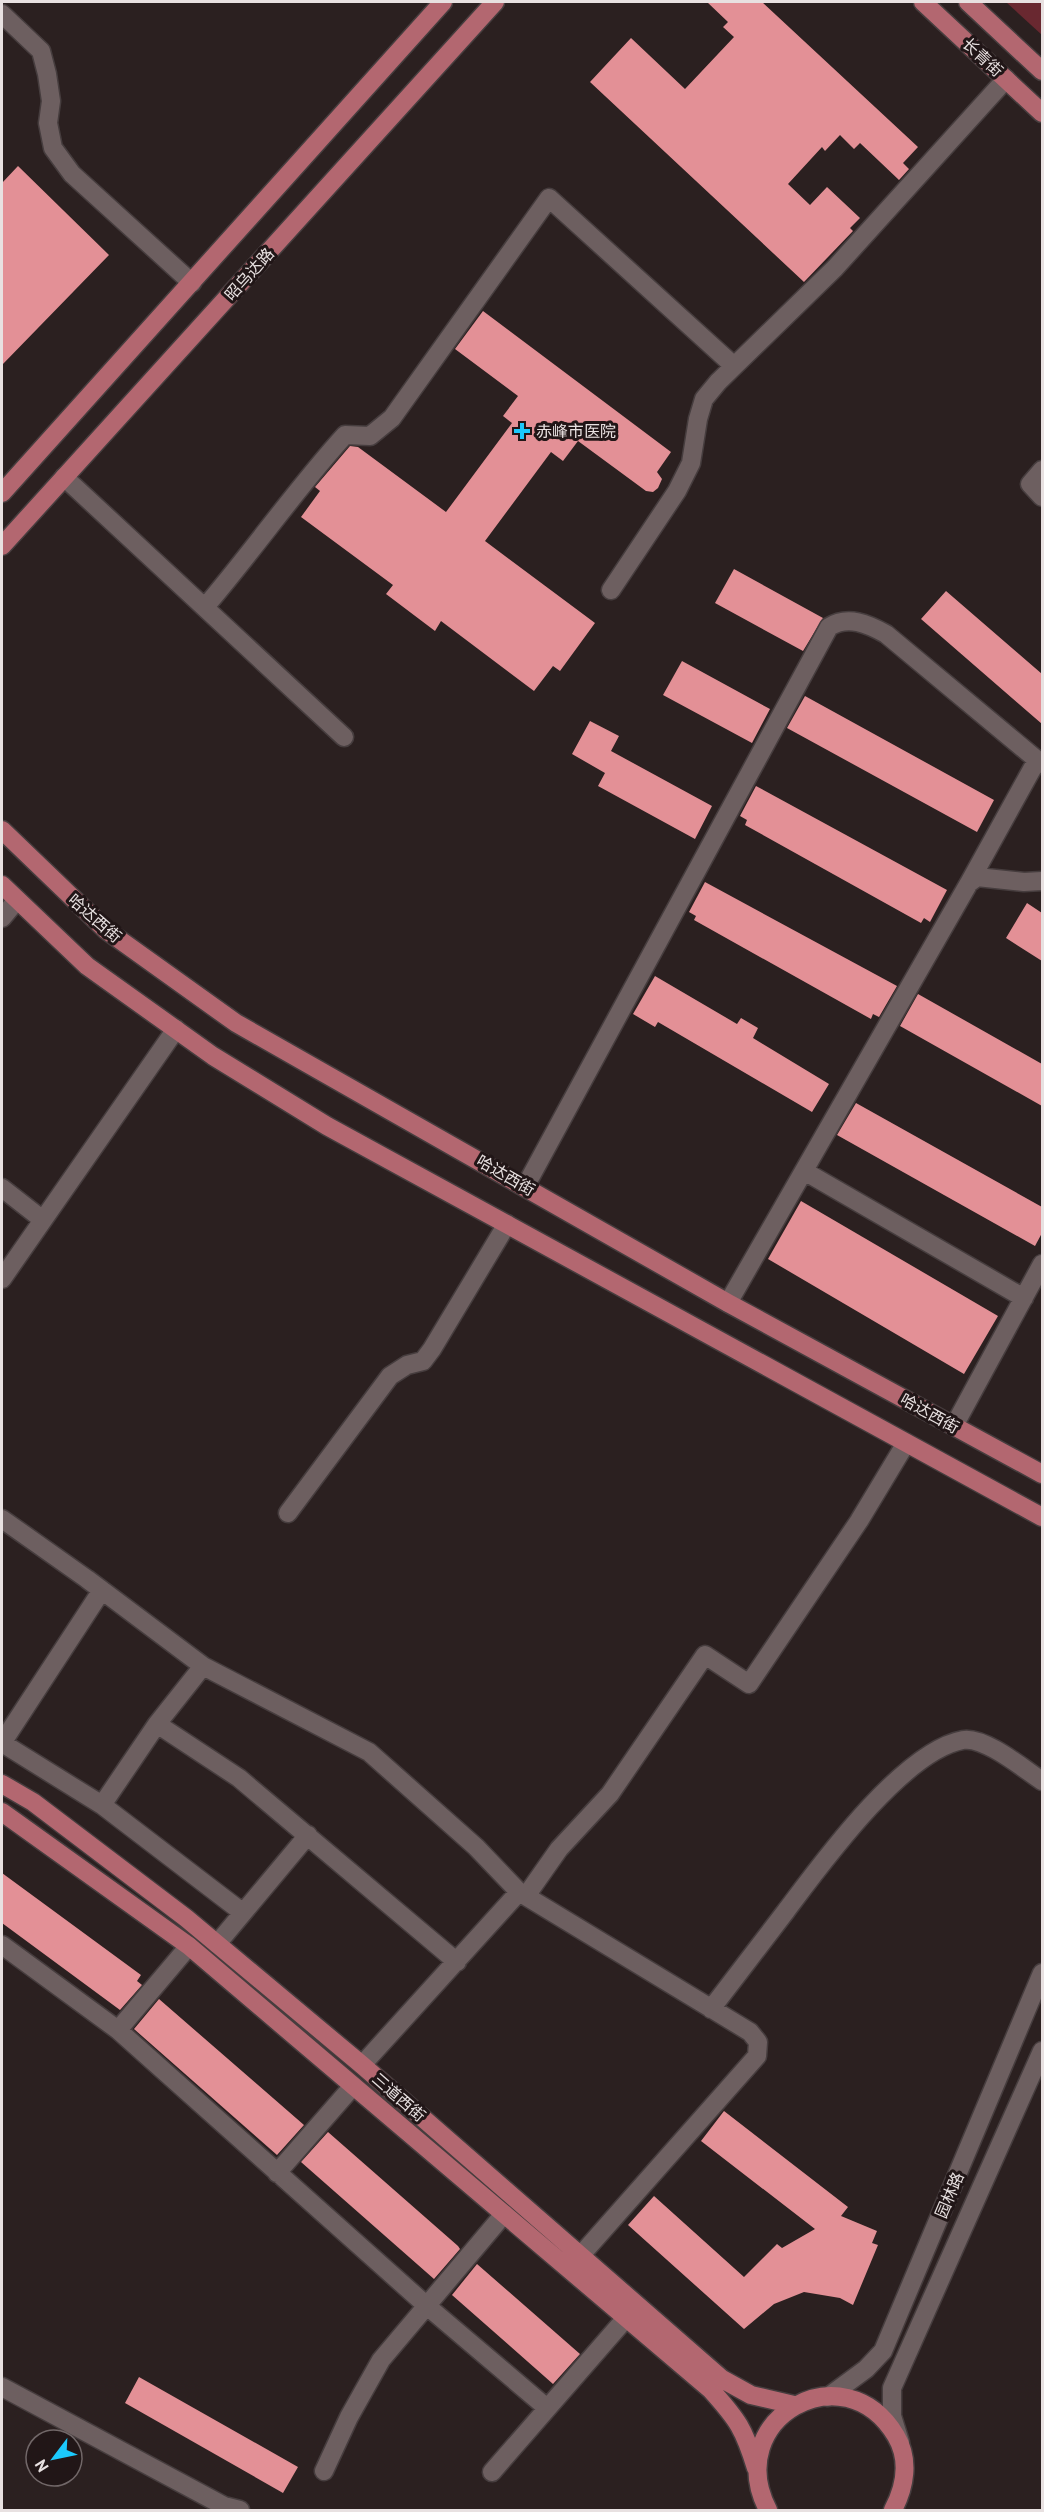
<svg xmlns="http://www.w3.org/2000/svg" width="1044" height="2512" font-family="'PT Sans','Noto Sans SC',sans-serif">
  <rect width="100%" height="100%" fill="#2b2020"/>
  <!-- pitch -->
  <path fill="#692830" d="M1006,2H1042V35Z"/>
  <!-- building -->
  <path fill="#e39096" d="M707,2H762L918,147L903,163L909,169L899,180L860,143L854,149L840,135L825,151L822,147L788,184L810,205L827,187L860,218L850,228L853,231L804,282L590,82L631,38L685,89L734,37L723,27L728,22Z
    M18,166L109,255L2,365V183Z
    M483,311L671,452L657,472L662,479L658,488L653,492L646,491L578,441L563,461L551,452L485,541L595,623L560,671L553,666L534,691L441,621L435,631L386,594L393,585L301,517L320,491L315,487L350,446L358,447L446,512L512,423L503,416L518,396L455,349Z
    M734,569L823,618L803,651L715,603Z
    M946,591L1042,674V724L921,619Z
    M682,661L770,709L752,743L663,695Z
    M805,696L994,800L977,832L787,728Z
    M590,721L619,736L611,751L712,806L695,839L598,786L605,773L572,754Z
    M756,786L947,890L930,922L924,918L921,923L745,825L747,820L740,816Z
    M705,882L897,986L879,1017L873,1014L871,1019L694,920L696,916L689,912Z
    M1027,903L1042,913V961L1006,938Z
    M655,976L737,1024L741,1018L758,1028L753,1038L829,1084L812,1112L658,1022L655,1027L633,1014Z
    M918,994L1042,1064V1106L900,1026Z
    M856,1103L1042,1207V1233L1035,1246L837,1135Z
    M801,1201L998,1316L964,1374L768,1259Z
    M2,1873L141,1975L137,1981L142,1985L120,2010L2,1923Z
    M159,1999L304,2125L277,2155L134,2029Z
    M724,2111L848,2207L841,2216L877,2231L872,2243L878,2245L853,2305L840,2298L804,2292L774,2304L744,2329L628,2225L654,2196L744,2277L777,2244L782,2248L815,2229L701,2141Z
    M328,2132L458,2246L460,2249L434,2279L301,2162Z
    M477,2264L580,2354L553,2384L452,2295Z
    M139,2377L298,2467L283,2493L125,2403Z"/>
  <g fill="none" stroke-linecap="round" stroke-linejoin="round">
    <defs>
      <path id="minor" d="M2,14L41,51L47,74L51,101L48,123L53,148L72,174L192,283
        M1042,470L1030,484L1042,497
        M64,477L344,737
        M611,590L677,491L691,463L698,419L704,399L718,382L835,268L1006,79
        M205,607C253,551 295,490 345,435L370,436L392,418L549,198L734,366
        M969,883L1037,760
        M2,918L17,900
        M804,1171L1024,1298
        M525,1187L829,627C848,615 868,624 886,634L1042,764
        M2,1188L43,1220
        M2,1279L176,1029
        M728,1303L969,883L977,877L1024,882L1042,881
        M954,1426L1042,1264
        M288,1513L390,1376L407,1365L423,1361L432,1349L507,1224
        M2,1519L87,1579L203,1666L369,1752L476,1847L519,1892L750,2032L758,2042L757,2056L581,2255
        M157,1724L239,1778L457,1962
        M2,1743L102,1805L242,1912
        M2,1743L102,1590
        M102,1805L157,1724L203,1666
        M526,1896L559,1849L610,1794L705,1655L749,1684L859,1521L906,1443
        M217,1944L308,1835
        M2,1945L118,2030L427,2306L547,2408
        M711,2009C736,1976 761,1944 786,1911C822,1863 903,1751 963,1740C984,1736 1024,1769 1042,1781
        M118,2030L189,1946
        M362,2065L519,1892
        M277,2173L353,2086
        M2,2387L224,2506L240,2510
        M828,2397L866,2369L883,2351L1042,1973
        M900,2442L892,2416V2388L1042,2051
        M324,2471L349,2417L381,2360L504,2214
        M492,2472L626,2318"/>
      <path id="major" d="M923,2L1042,113
        M968,2L1042,71
        M2,493L443,2
        M2,546L495,2
        M2,830L106,930L236,1023L728,1303L1042,1474
        M2,885L87,966L213,1056L327,1126L1042,1517
        M2,1784L33,1802L186,1918L362,2065L722,2379L751,2395L794,2405
        M2,1812L189,1946L711,2390C738,2420 744,2429 756,2468
        M768,2510C721,2419 844,2349 896,2436C910,2460 905,2487 893,2510"/>
    </defs>
    <!-- minor casing -->
    <use href="#minor" stroke="#463d3e" stroke-width="21"/>
    <!-- major casing -->
    <use href="#major" stroke="#463d3e" stroke-width="21"/>
    <!-- minor -->
    <use href="#minor" stroke="#6d5f60" stroke-width="18"/>
    <!-- major -->
    <use href="#major" stroke="#b36770" stroke-width="18"/>
  </g>
  <!-- markers -->
  <path fill="#1cc9fc" stroke="#211617" stroke-width="2" d="M519 422h6v6h6v6h-6v6h-6v-6h-6v-6h6z"/>
  <g text-anchor="middle" stroke-width="6" stroke-linejoin="round" paint-order="stroke">
    <!-- street labels -->
    <g font-size="16" fill="#e8e1e1" stroke="#211617">
      <text transform="translate(983 57) rotate(43)" y="6">长青街</text>
      <text transform="translate(249 274) rotate(-48)" y="6">昭乌达路</text>
      <text transform="translate(95 918) rotate(41)" y="6">哈达西街</text>
      <text transform="translate(506 1175) rotate(30)" y="6">哈达西街</text>
      <text transform="translate(930 1413) rotate(29)" y="6">哈达西街</text>
      <text transform="translate(399 2097) rotate(41)" y="6">三道西街</text>
      <text transform="translate(949 2195) rotate(-67)" y="6">园林路</text>
    </g>
    <!-- poi labels -->
    <g font-size="16" fill="#e8e1e1" stroke="#211617" text-anchor="start">
      <text x="536" y="437">赤峰市医院</text>
    </g>
  </g>
  <!-- border -->
  <rect width="1044" height="2512" fill="none" stroke="#e8e1e1" stroke-width="6"/>
  <!-- north arrow -->
  <g transform="translate(54 2458) rotate(238)"><circle r="28" fill="#211617" stroke="#716768" stroke-width="1.5"/>
  <path d="M0-4.5L10 22L0 15L-10 22Z" fill="#1cc9fc"/>
  <text y="-9" font-size="16" font-weight="bold" text-anchor="middle" fill="#e8e1e1">N</text>
  </g>
</svg>
